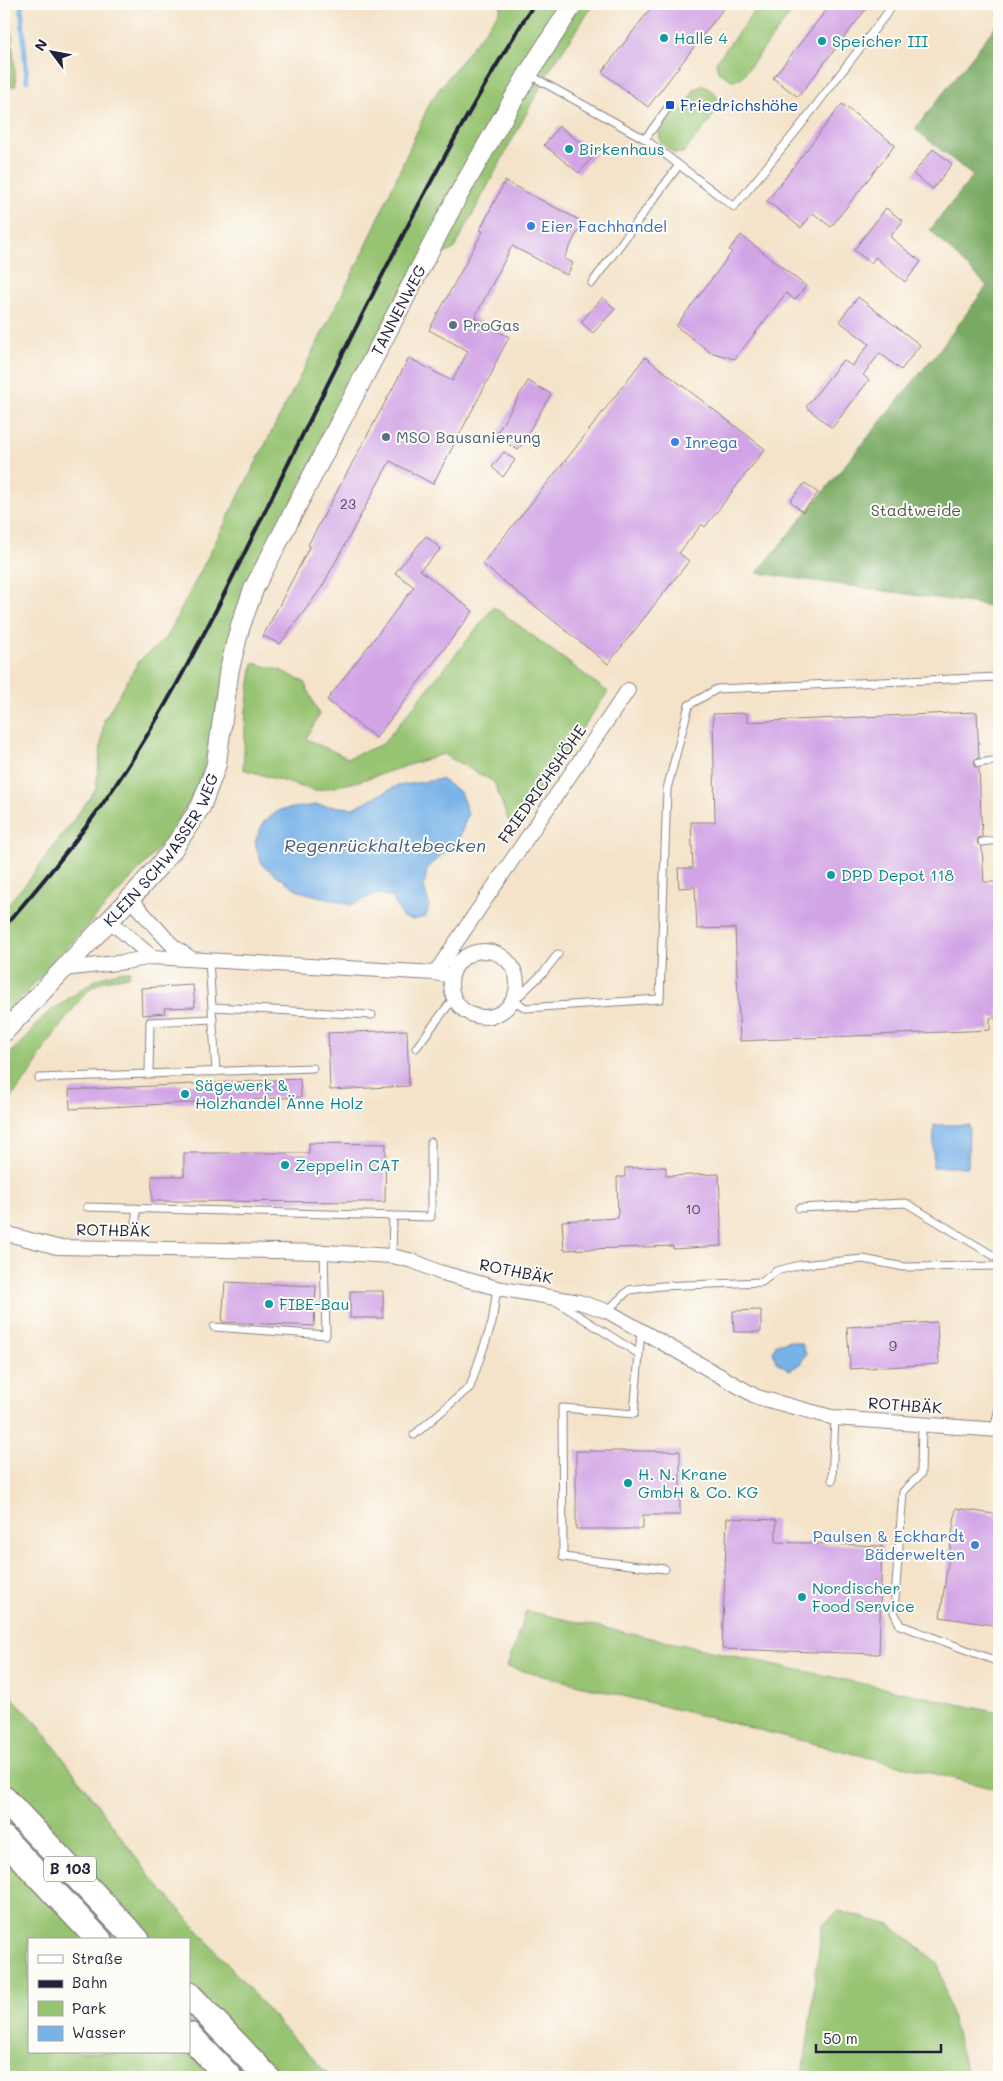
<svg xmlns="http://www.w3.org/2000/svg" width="1003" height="2081" font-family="Mali,sans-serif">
  <rect width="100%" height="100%" fill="#fdfcf7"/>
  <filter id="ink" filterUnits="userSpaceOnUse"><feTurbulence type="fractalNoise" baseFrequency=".02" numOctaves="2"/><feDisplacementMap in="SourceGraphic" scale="10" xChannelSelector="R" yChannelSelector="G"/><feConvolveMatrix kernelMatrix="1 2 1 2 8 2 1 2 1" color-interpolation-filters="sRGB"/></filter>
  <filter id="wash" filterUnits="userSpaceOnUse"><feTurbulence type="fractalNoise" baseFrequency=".0096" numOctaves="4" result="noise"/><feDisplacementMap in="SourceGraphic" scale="20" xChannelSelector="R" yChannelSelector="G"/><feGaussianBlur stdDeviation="1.12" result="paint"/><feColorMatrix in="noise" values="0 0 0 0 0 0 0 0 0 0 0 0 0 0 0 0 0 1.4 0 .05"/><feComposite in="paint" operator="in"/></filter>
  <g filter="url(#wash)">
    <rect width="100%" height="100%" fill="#f4e3c9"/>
    <!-- green -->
    <path fill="#97c472" stroke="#5c7356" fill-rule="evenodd" d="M4,4H9L16,85L4,90Z
      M502,4H594L550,69L454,249L412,271L297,490L212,730L203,775L188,804L173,829L150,858L4,1016V908L29,880L96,789L104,720L139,661L167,637L364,251L431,100L499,12Z
      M760,4H798L742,77L734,81L718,72L716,62Z
      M702,86C712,88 722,98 717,109C711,122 692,141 683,153H674L661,143L659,133L673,114L678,115L695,89Z
      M494,607L608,692L511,828L494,782L443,754L356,782L315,791L243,769L246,710L253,663L280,670L304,682L319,715L306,739L348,758L383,744Z
      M123,971H131L128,976L104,981L92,987L82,997L45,1047L33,1070L4,1107V1061L45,1015L94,981L107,975Z
      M526,1611L999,1713V1790L507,1667Z
      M4,1689L38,1724L150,1876L288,2033L331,2077H4ZM29,1940H189V2052H29Z
      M839,1911L890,1925L938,1963L967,2077H803L822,1925Z"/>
    <!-- forest -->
    <path fill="#79aa64" stroke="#4e6650" d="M999,22V607L757,573L940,349L987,286L930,230L973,176L915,129Z"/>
    <!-- water -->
    <path fill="#77b2e8" stroke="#4c6a92" d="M441,779L460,792L468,813L459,839L427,869L424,887L429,905L426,917L413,920L403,918L392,897L376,894L351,905L299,891L262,865L255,842L263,823L279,810L316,805L353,808L397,786Z
      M934,1125H969L968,1167H933Z
      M790,1341L802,1344L806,1354L800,1364L790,1370L776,1362L773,1352L776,1344Z"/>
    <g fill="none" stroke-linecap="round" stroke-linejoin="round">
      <!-- stream -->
      <path stroke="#77b2e8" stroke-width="5" d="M21,4L27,81"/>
    </g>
    <g id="blocks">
      <!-- building -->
      <path fill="#d2a4e6" d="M654,4H727L648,107L602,72Z
        M831,4H870L798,97L773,78Z
        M842,104L895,145L831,227L813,213L801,228L767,201Z
        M559,126L595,154L579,173L544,145Z
        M933,149L952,164L933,189L913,174Z
        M505,181L583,222L564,258L573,263L567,275L512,246L475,317L477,318L476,319L509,337L494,366L495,367L433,484L390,461L322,587L280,644L263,636L310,546L308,545L409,358L452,381L468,351L429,330L483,231L480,230Z
        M886,208L903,221L890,237L921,262L905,282L875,257L871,263L854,250Z
        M741,235L806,286L795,300L786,293L735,359L710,352L676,326L732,252L729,250Z
        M603,297L615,309L593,333L581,322Z
        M858,297L920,345L901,370L880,353L863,375L869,380L832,428L806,407L843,360L852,366L869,344L839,321Z
        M645,357L765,449L705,527L702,524L679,553L689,561L608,664L482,564L573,451Z
        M528,381L551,394L518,450L495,436Z
        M504,452L515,460L503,477L492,467Z
        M805,483L818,493L803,512L790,501Z
        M426,536L441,549L420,570L473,611L376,738L327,700L414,587L395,573Z
        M977,712L979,758L975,759L974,763L975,767L979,768L982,837L978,838L977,843L982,847L984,882H999V1018H990V1030L740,1041L735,928L697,929L695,887L679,888L678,868H693L691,822H715L713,714L747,713V722Z
        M193,985L195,1007L164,1008L165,1013L142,1015L141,988Z
        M407,1030L409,1086L330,1090L328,1033Z
        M300,1079L301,1097L70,1109L69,1090Z
        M309,1143L386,1144L385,1202L152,1201V1176H184V1153H309Z
        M666,1167V1176L719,1174L722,1246L673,1249V1246L564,1250L562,1221L618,1218L617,1177H625V1168Z
        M225,1282L316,1286L314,1326L222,1322Z
        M350,1291H383V1318H350Z
        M761,1310V1332H734L733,1311Z
        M937,1322L939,1364L850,1369L847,1327Z
        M576,1451H680V1515H643V1529H576Z
        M956,1508L999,1515V1626L940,1617Z
        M727,1518L776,1520V1542L882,1546L879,1654L722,1649Z"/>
    </g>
  </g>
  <g filter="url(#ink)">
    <use href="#blocks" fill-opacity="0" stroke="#8b8282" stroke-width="1"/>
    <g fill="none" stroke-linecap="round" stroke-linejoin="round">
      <defs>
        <path id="lane" d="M528,74L645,139L734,207L797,130L894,4
          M645,139L670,105
          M592,283L679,165
          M979,763L999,760
          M982,842L999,840
          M558,954L544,972L514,1001L526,1008L660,999L667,789L689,705L717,689L999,677
          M209,960L216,1072
          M212,1007L372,1015
          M416,1048L453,999
          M149,1074L150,1022L213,1019
          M39,1078L313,1068
          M87,1207L431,1217V1142
          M136,1208V1222
          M799,1208L906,1203L999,1259
          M392,1256L393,1216
          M557,1302L639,1354
          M607,1311L629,1290L661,1286L762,1282L776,1271L800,1265L863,1259L904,1267L999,1266
          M214,1327L326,1335L324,1252
          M641,1331L634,1414L562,1408L563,1557L665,1569
          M922,1424L921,1474L903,1492L894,1612L900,1625L999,1662
          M994,1429L999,1408
          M414,1435L470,1387L492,1323L497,1288
          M832,1480L835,1418"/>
        <path id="street" d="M130,899L173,946L192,959
          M109,920L152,957L435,973L451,976
          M451 984a33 33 0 1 1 66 0a33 33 0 1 1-66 0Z
          M63,969L125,962L152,957
          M435,973L628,690
          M4,1233L57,1247L324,1252L392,1256L413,1261L439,1272L497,1288L579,1302L607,1311L757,1397L835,1418L999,1430"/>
        <g id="secondary">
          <path id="s1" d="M4,1032L138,890L171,852L201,806L216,766L229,671L240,627L254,588L456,199L528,74L573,4"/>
        </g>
        <path id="highway" d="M4,1799L137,1940
          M4,1839L99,1940
          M189,1995L267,2077
          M189,2035L229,2077"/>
      </defs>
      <!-- lane casing -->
      <use href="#lane" stroke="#8b8282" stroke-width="9"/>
      <!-- street casing -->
      <use href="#street" stroke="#8b8282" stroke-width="16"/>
      <!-- secondary casing -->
      <use href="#secondary" stroke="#8b8282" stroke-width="21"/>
      <!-- highway casing -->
      <use href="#highway" stroke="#8b8282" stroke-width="28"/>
      <!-- lane -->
      <use href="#lane" stroke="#fff" stroke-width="7"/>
      <!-- street -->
      <use href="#street" stroke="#fff" stroke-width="14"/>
      <!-- secondary -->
      <use href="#secondary" stroke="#fff" stroke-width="19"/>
      <!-- highway -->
      <use href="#highway" stroke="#fff" stroke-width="25"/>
      <!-- rail -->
      <path stroke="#22223b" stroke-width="4" d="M4,927C48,876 92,823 128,766C193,665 243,555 296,448C371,297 444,146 534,4"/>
    </g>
  </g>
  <!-- markers -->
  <g fill="#0f9aa8" stroke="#fdfcf7" stroke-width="2">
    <circle cx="664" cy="38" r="5"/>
    <circle cx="822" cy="41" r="5"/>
    <circle cx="569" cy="149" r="5"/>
    <circle cx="831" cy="875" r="5"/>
    <circle cx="185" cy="1094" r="5"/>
    <circle cx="285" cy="1165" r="5"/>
    <circle cx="269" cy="1304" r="5"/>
    <circle cx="628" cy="1483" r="5"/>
    <circle cx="802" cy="1597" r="5"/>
  </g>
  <rect fill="#1a4fb4" stroke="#fdfcf7" stroke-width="2" x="665" y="100" width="10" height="10" rx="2.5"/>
  <g fill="#3f7fe0" stroke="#fdfcf7" stroke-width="2">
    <circle cx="531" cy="226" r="5"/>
    <circle cx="675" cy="442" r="5"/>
    <circle cx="975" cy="1545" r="5"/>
  </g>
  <g fill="#5c6f8a" stroke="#fdfcf7" stroke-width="2">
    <circle cx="453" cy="325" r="5"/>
    <circle cx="386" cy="437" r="5"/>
  </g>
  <g text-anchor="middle" stroke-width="4" stroke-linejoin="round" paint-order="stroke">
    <!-- number labels -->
    <g font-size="14" fill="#4e4266">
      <text x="348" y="509">23</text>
      <text x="693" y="1214">10</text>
      <text x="893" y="1351">9</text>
    </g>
    <!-- shield labels -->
    <rect fill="#fdfcf7" stroke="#646373" stroke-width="1" x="44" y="1856.5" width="52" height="25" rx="4"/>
    <g font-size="15" font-weight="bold" fill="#22223b">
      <text x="70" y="1874">B 103</text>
    </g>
    <!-- culture labels -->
    <g font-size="16" fill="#0d838f" stroke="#fdfcf7" text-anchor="start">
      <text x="674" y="44">Halle 4</text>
      <text x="832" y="47">Speicher III</text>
      <text x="579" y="155">Birkenhaus</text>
      <text x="841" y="881">DPD Depot 118</text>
      <text x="195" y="1091">Sägewerk &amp;<tspan x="195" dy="18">Holzhandel Änne Holz</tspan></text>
      <text x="295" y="1171">Zeppelin CAT</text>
      <text x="279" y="1310">FIBE-Bau</text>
      <text x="638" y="1480">H. N. Krane<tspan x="638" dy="18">GmbH &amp; Co. KG</tspan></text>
      <text x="812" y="1594">Nordischer<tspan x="812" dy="18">Food Service</tspan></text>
    </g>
    <!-- transit labels -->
    <g font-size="16" fill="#164399" stroke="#fdfcf7" text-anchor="start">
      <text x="680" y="111">Friedrichshöhe</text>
    </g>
    <!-- shop labels -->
    <g font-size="16" fill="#366cbe" stroke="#fdfcf7" text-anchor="start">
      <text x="541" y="232">Eier Fachhandel</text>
      <text x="685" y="448">Inrega</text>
      <text x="965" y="1542" text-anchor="end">Paulsen &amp; Eckhardt<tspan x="965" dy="18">Bäderwelten</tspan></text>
    </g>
    <!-- street labels -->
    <g font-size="16" fill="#22223b" stroke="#fdfcf7">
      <text dy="6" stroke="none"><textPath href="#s1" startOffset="839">TANNENWEG</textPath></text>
      <text transform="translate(542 784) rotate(-55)" y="6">FRIEDRICHSHÖHE</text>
      <text dy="6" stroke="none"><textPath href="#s1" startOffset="242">KLEIN SCHWASSER WEG</textPath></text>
      <text transform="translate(113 1230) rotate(1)" y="6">ROTHBÄK</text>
      <text transform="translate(516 1271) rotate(11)" y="6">ROTHBÄK</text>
      <text transform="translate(905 1405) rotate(4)" y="6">ROTHBÄK</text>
    </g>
    <!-- service labels -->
    <g font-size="16" fill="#4e5e75" stroke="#fdfcf7" text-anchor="start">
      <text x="463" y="331">ProGas</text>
      <text x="396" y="443">MSO Bausanierung</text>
    </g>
    <!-- park labels -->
    <g font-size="16" fill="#4b5b4e" stroke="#fdfcf7">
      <text x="916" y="516">Stadtweide</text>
    </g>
    <!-- water labels -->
    <g font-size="18" font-style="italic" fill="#445c80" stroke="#fdfcf7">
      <text x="385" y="852">Regenrückhaltebecken</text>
    </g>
  </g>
  <!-- margin -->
  <rect width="1003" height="2081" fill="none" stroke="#fdfcf7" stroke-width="20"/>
  <!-- legend -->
  <rect x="28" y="1938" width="162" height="115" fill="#fdfcf7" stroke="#a5a5ac"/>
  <rect x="38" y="1955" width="25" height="8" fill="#ffffff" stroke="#a5a5ac"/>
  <text x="72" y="1964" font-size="15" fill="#22223b">Straße</text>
  <rect x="38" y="1980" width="25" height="8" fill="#22223b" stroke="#a5a5ac"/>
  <text x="72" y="1988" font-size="15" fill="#22223b">Bahn</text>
  <rect x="38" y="2001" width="25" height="15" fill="#97c472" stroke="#a5a5ac"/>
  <text x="72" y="2014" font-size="15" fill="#22223b">Park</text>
  <rect x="38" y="2026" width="25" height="15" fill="#77b2e8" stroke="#a5a5ac"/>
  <text x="72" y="2038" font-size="15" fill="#22223b">Wasser</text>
  <!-- north arrow -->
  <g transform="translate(52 52) rotate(302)" stroke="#fdfcf7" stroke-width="4" paint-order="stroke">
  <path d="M0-4L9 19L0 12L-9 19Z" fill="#22223b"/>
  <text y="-8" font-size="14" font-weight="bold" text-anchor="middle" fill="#22223b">N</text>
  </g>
  <!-- scale -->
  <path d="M816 2044v8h125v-8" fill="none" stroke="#22223b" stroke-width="2.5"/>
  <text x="823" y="2044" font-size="15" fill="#22223b" stroke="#fdfcf7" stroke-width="4" paint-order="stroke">50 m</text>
</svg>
